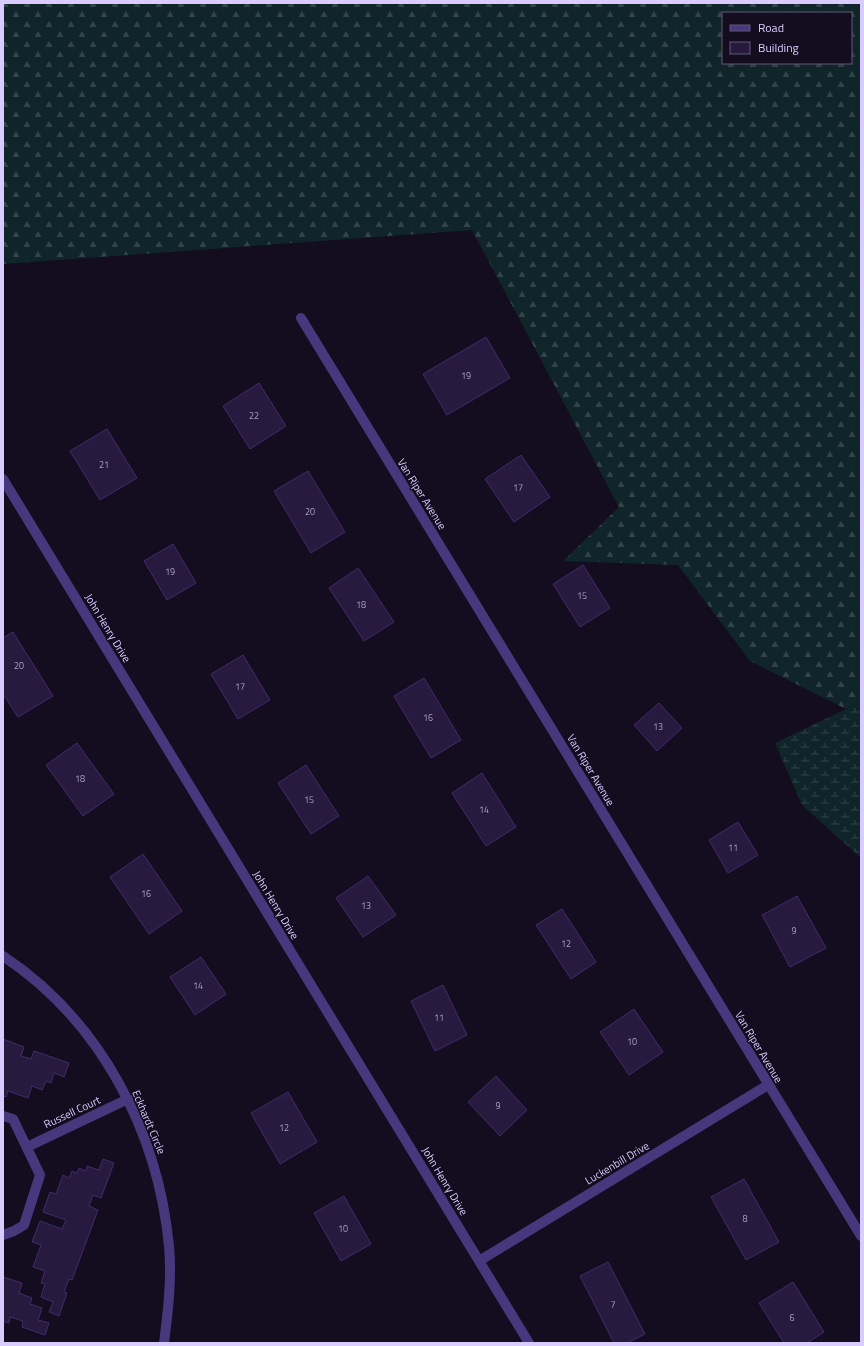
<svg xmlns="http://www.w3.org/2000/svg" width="864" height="1346" font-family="'Titillium Web',sans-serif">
  <defs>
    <pattern id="forest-firs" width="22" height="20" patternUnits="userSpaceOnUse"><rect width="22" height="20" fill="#102529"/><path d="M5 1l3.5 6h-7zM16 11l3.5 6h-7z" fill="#324349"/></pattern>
    <pattern id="wetland-marsh" width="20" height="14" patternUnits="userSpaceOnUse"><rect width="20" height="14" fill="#102529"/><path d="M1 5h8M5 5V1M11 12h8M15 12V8" fill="none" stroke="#324349"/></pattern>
  </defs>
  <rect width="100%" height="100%" fill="#130d1f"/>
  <!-- forest -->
  <path fill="url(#forest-firs)" fill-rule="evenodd" d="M3,3H861V702L846,709L750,661L678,565L563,561L619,507L472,230L3,264ZM723,13H851V63H723Z"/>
  <!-- wetland -->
  <path fill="url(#wetland-marsh)" d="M861,702V858L802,805L775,743Z"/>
  <!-- building -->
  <path fill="#28193f" stroke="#432b6b" d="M486,337L510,378L447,415L423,374Z
    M259,383L286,426L250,449L223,406Z
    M107,429L137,478L100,500L70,451Z
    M521,455L550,497L514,522L485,479Z
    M308,471L345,532L311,553L274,491Z
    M173,544L196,583L167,600L144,561Z
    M583,565L610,608L580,627L553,584Z
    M358,568L394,622L364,641L329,588Z
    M13,632L53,696L18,717L3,694V638Z
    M243,655L270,700L238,719L211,674Z
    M424,678L461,740L431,758L394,696Z
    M659,703L682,728L657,751L634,725Z
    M77,743L114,794L83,816L46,765Z
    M306,765L339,816L311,834L278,783Z
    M482,773L516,827L486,846L452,793Z
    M738,822L758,855L728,873L709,840Z
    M143,854L182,911L149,934L110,877Z
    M368,876L396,915L363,937L336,898Z
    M797,896L826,948L790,967L762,915Z
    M562,909L596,962L571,979L536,925Z
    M201,957L226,994L195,1015L170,977Z
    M443,985L467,1035L435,1051L411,1001Z
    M634,1009L663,1052L629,1075L600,1032Z
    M3,1039L24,1047L21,1056L31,1059L34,1051L69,1063L64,1077L54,1073L51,1083L46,1081L42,1090L32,1086L28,1098L8,1091L6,1097L3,1096Z
    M496,1076L527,1110L500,1136L468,1102Z
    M288,1092L317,1142L280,1164L251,1113Z
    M103,1159L114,1163L101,1198L93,1195L89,1206L98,1210L72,1280L69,1279L64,1292L67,1293L59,1316L49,1312L53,1302L41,1297L45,1284L41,1283L45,1271L33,1267L41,1245L32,1242L40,1221L62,1229L66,1220L43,1212L50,1192L56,1194L63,1175L69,1178L72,1171L77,1173L79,1168L86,1171L87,1166L99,1170Z
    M744,1179L779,1242L746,1260L711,1197Z
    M344,1196L371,1244L341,1261L314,1213Z
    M608,1262L645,1334L627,1343H614L580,1276Z
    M3,1277L22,1283L19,1293L32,1298L30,1304L42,1308L38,1320L49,1323L45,1335L22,1327L23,1321L10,1317L9,1323L3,1321Z
    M793,1282L824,1332L807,1343H784L759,1303Z"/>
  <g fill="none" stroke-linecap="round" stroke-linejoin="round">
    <!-- minor -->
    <path stroke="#47387d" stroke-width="10" d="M301,318L861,1236
      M3,479L529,1343
      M3,956C101,1021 158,1132 169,1246C172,1278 168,1311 164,1343
      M3,1116L13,1119L40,1175L24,1225L14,1231L3,1235
      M27,1147L128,1099
      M479,1261L768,1085"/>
  </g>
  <g text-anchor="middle" stroke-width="3" stroke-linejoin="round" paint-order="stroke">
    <!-- number labels -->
    <g font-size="9" fill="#ae9ece">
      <text x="466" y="379">19</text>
      <text x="254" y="419">22</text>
      <text x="104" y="468">21</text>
      <text x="518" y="491">17</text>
      <text x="310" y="515">20</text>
      <text x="170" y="575">19</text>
      <text x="582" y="599">15</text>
      <text x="361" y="608">18</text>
      <text x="19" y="669">20</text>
      <text x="240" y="690">17</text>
      <text x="428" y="721">16</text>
      <text x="658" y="730">13</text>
      <text x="80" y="782">18</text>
      <text x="309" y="803">15</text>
      <text x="484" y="813">14</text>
      <text x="733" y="851">11</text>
      <text x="146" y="897">16</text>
      <text x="366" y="909">13</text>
      <text x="794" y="934">9</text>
      <text x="566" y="947">12</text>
      <text x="198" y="989">14</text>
      <text x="439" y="1021">11</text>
      <text x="632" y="1045">10</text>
      <text x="498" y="1109">9</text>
      <text x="284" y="1131">12</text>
      <text x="745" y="1222">8</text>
      <text x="343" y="1232">10</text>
      <text x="613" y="1308">7</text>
      <text x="792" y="1321">6</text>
    </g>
    <!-- street labels -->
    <g font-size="11" fill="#dacbfe" stroke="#130d1f">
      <text transform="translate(422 494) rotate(58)" y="4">Van Riper Avenue</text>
      <text transform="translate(108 628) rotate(59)" y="4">John Henry Drive</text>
      <text transform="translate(591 770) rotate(59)" y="4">Van Riper Avenue</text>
      <text transform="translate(276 905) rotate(59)" y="4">John Henry Drive</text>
      <text transform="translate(759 1047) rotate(59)" y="4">Van Riper Avenue</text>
      <text transform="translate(72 1112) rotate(-25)" y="4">Russell Court</text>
      <text transform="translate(149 1122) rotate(67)" y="4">Eckhardt Circle</text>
      <text transform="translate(617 1163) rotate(-31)" y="4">Luckenbill Drive</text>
      <text transform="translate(445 1181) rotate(59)" y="4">John Henry Drive</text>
    </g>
  </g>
  <!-- border -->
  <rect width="864" height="1346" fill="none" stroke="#dacbfe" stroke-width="8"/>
  <!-- legend -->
  <rect x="722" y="12" width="130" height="52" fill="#130d1f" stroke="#635978"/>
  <rect x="730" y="25" width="20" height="6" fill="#47387d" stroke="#635978"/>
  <text x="758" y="32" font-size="12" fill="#dacbfe">Road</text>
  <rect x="730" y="42" width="20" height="12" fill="#28193f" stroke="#635978"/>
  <text x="758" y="52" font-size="12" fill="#dacbfe">Building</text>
</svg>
